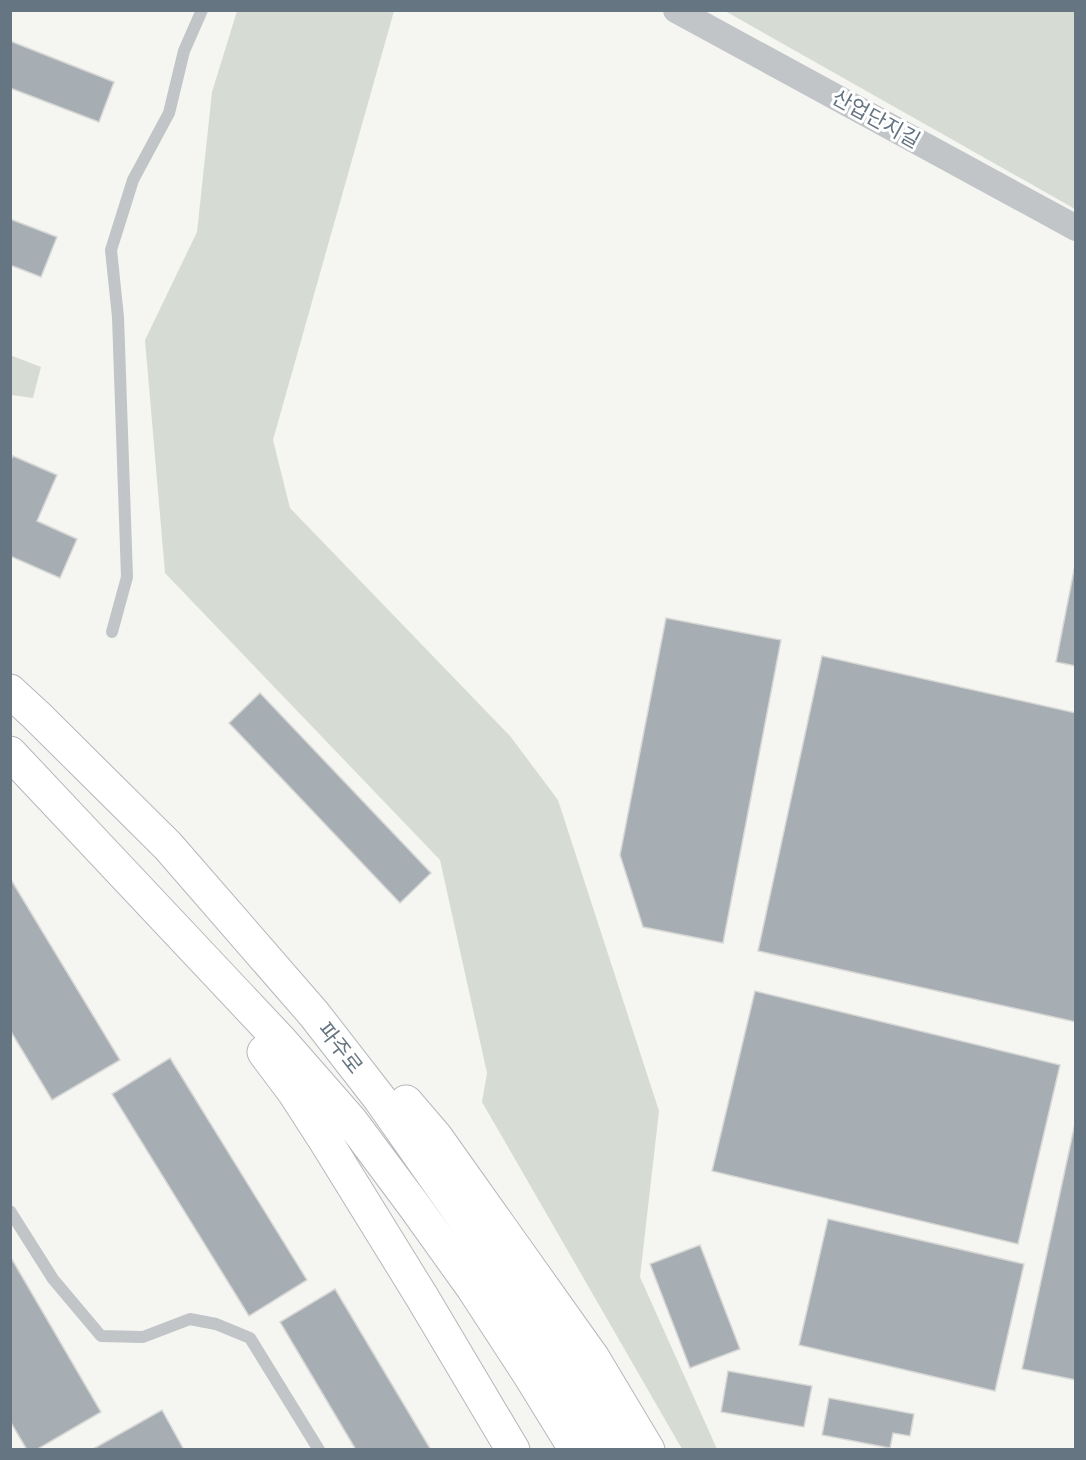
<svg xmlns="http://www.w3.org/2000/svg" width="1086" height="1460" font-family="Ubuntu,'Noto Sans KR',sans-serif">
  <rect width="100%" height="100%" fill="#f5f5f2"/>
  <!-- green -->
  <path fill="#d6dcd3" d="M237,11H394L273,440L290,508L510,736L558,800L659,1111L640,1277L717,1449H682L482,1102L487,1073L440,860L165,573L145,340L197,232L212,92Z
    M725,11H1075V209Z
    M10,355L41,367L33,398L11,395Z"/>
  <!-- building -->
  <path fill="#a6aeb3" stroke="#d7d7d5" stroke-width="1.5" d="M10,41L114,82L99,122L10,88Z
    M10,219L57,237L41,277L10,265Z
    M13,456L57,475L37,521L77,539L60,578L10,556V461Z
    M1076,560V666L1056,662Z
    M666,618L781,640L723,943L643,927L620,855Z
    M822,656L1076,713V1022L758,951Z
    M260,693L431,873L400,903L229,723Z
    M10,878L120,1060L52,1100L10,1030Z
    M755,991L1060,1065L1018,1244L712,1171Z
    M170,1058L307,1280L249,1316L112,1094Z
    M1076,1119V1380L1022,1369Z
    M828,1219L1024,1264L995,1391L799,1345Z
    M700,1245L740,1349L690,1368L650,1264Z
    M10,1256L101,1412L36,1450H27L10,1421Z
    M335,1289L431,1450H356L280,1322Z
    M728,1371L812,1386L804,1427L721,1412Z
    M829,1398L914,1414L910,1436L893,1433L890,1448L822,1435Z
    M162,1410L184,1450H93V1449Z"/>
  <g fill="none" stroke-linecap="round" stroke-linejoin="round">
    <defs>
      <path id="secondary" d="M10,691L36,715L168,846L314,1014L380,1099L500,1270L559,1360L612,1450
        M10,753L281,1041L351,1121L415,1207L473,1288L531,1377L576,1450
        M264,1052L294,1092L325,1140L422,1297L513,1450
        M406,1102L436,1137L593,1358L648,1450"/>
    </defs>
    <!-- secondary casing -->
    <use href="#secondary" stroke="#b4b8bc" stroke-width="35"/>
    <!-- service -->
    <path stroke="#c1c5c8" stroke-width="12" d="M112,632L127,577L118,317L111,250L133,180L169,113L184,51L202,10
      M10,1211L53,1279L101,1336L143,1337L190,1319L216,1324L250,1338L319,1450"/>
    <!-- minor -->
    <path stroke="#c1c5c8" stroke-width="26" d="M676,10L1076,228"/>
    <!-- secondary -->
    <use href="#secondary" stroke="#fff" stroke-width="33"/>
  </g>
  <g text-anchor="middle" stroke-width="6" stroke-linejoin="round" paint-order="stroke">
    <!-- street labels -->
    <g font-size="21" fill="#667582" stroke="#fff">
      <text transform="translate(876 119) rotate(29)" y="7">산업단지길</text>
      <text transform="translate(340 1048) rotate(52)" y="7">파주로</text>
    </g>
  </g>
  <!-- border -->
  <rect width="1086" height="1460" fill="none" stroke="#667582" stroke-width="24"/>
</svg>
